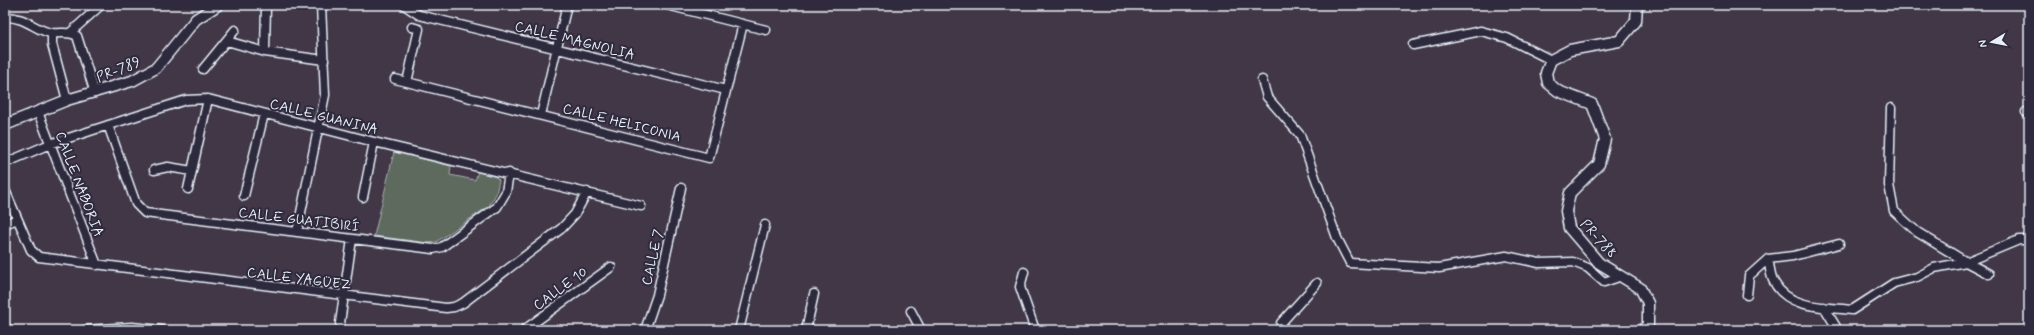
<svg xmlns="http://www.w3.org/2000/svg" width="2034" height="335" font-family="Mynerve,sans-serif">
  <rect width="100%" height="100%" fill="#413747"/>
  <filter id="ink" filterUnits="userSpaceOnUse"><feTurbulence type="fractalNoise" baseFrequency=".025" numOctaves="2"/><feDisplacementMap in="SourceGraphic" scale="8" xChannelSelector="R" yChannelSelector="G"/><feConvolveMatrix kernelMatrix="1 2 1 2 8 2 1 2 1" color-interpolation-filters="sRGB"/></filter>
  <g filter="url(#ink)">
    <!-- park -->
    <path fill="#5f6a5f" stroke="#a4aeac" d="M394,152L451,166L450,175L475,180L478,172L496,177L499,180L496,194L489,206L436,242L429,243L374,236Z"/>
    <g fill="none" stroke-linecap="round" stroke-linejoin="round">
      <defs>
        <path id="minor" d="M404,5L419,15L726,90
          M667,5L766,30
          M5,17C28,17 35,31 52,33C62,34 68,31 77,36L95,93
          M71,32L101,5
          M52,33V44L67,100
          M227,41L265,52L324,60
          M1413,45L1481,31L1507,38L1551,60
          M265,52L266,5
          M203,69L235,30
          M395,79L709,158L743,24
          M1262,80L1267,97L1300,135L1337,238L1350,263L1439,268L1506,256L1539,263L1573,262L1588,268L1604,282L1616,278L1617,276
          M407,82L419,29L412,27
          M1891,108L1889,185L1894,211L1917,232L1966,262L2019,240H2029
          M38,112L97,265
          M2026,112L2029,113
          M541,115L567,5
          M108,125L136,204L145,213L433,249L442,247L497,207L506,192L509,173
          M5,163L50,144L186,100L208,99L374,142L641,206
          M154,170L168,167L192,171
          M188,189L208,99
          M5,190L31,250L39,257L446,308L454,307L463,303L562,228L575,214L587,192
          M244,196L264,114
          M363,197L374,142
          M5,224L17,219
          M297,232L325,95L321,5
          M1768,259C1770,266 1770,276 1774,282C1788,309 1826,307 1852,310L1894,283L1917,277L1934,268L1966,262L1989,274
          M1024,272L1020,287L1035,330
          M1747,295L1749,276L1768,259L1793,256L1839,244
          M1824,307L1838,330
          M911,311L921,330
          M340,323L352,239
          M5,327L10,330
          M85,330L132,327L161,330
          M524,330L611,267
          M645,330L657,295L681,188
          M739,330L765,225
          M806,330L814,294
          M1282,330L1281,323L1317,283"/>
        <path id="tertiary" d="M1637,5L1636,21L1619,41L1570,50L1551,60L1546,73L1548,83L1558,91L1592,104L1605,139L1599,164L1570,193L1566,211L1569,228L1599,263L1640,288L1648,303V325L1642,330
          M5,125L67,100L132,81L156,68L196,19L218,5"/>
      </defs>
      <!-- minor casing -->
      <use href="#minor" stroke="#e8f1f8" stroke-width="11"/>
      <!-- tertiary casing -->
      <use href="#tertiary" stroke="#e8f1f8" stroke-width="13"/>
      <!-- minor -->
      <use href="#minor" stroke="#2f2a3d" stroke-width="8"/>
      <!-- tertiary -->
      <use href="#tertiary" stroke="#2f2a3d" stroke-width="10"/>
    </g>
  </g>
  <g text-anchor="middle" stroke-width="4" stroke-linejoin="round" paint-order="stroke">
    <!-- street labels -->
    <g font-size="14" fill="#e8f1f8" stroke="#2f2a3d">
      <text transform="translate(575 40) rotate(14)" y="5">CALLE MAGNOLIA</text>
      <text transform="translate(118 69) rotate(-22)" y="5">PR-789</text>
      <text transform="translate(324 116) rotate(14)" y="5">CALLE GUANINA</text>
      <text transform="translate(622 122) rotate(14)" y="5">CALLE HELICONIA</text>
      <text transform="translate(80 184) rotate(69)" y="5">CALLE NABORIA</text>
      <text transform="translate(299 219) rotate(7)" y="5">CALLE GUATIBIRÍ</text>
      <text transform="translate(1599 238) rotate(48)" y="5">PR-788</text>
      <text transform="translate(652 257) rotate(-77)" y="5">CALLE 7</text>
      <text transform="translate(299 278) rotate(7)" y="5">CALLE YAGÜEZ</text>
      <text transform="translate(560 288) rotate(-36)" y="5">CALLE 10</text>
    </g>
  </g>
  <!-- margin -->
  <rect width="2034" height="335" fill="none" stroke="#2f2a3d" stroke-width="20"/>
  <rect x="10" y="10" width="2014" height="315" fill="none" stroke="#e8f1f8" stroke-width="1.5" filter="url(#ink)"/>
  <!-- north arrow -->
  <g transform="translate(1992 42) rotate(260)" stroke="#2f2a3d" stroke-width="3" paint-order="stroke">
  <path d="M0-3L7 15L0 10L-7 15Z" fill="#e8f1f8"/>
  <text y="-6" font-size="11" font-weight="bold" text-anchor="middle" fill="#e8f1f8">N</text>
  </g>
</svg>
